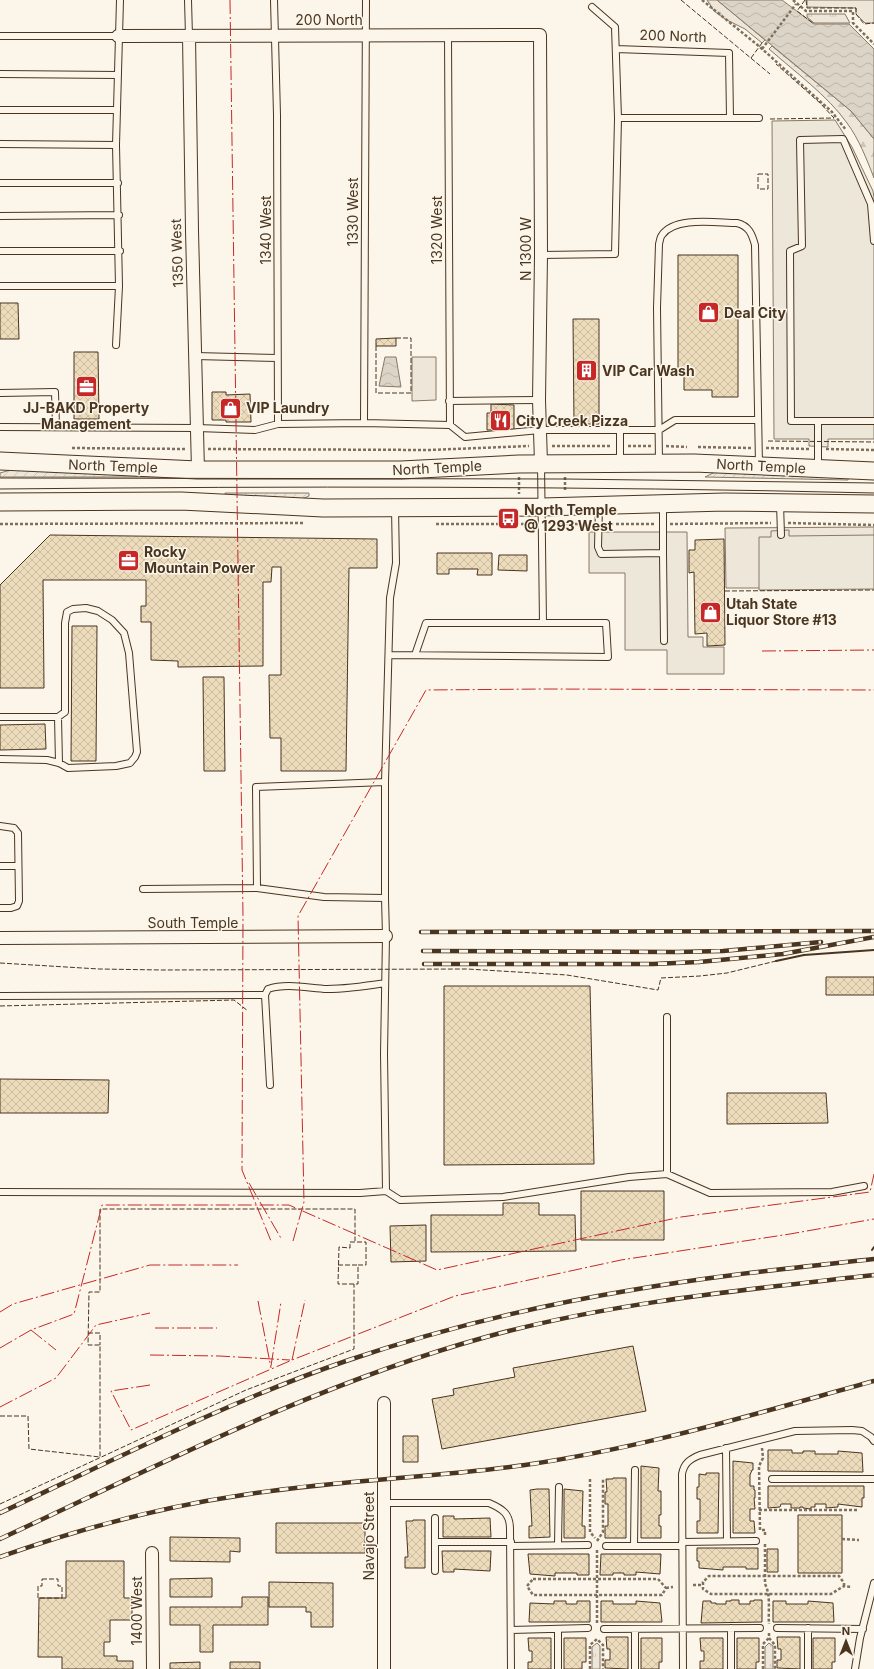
<svg xmlns="http://www.w3.org/2000/svg" width="874" height="1669" font-family="Inter,sans-serif">
  <defs>
    <pattern id="grass-tufts" width="24" height="20" patternUnits="userSpaceOnUse"><rect width="24" height="20" fill="#ede6d9"/><path d="M3 7l-1-3M5 7V3M7 7l1-3M15 17l-1-3M17 17v-4M19 17l1-3" fill="none" stroke="#cdc6ba"/></pattern>
    <pattern id="forest-firs" width="22" height="20" patternUnits="userSpaceOnUse"><rect width="22" height="20" fill="#ede6d9"/><path d="M5 1l3.5 6h-7zM16 11l3.5 6h-7z" fill="#cdc6ba"/></pattern>
    <pattern id="garden-furrows" width="10" height="10" patternUnits="userSpaceOnUse"><rect width="10" height="10" fill="#ede6d9"/><path d="M-1 1l2-2M0 10L10 0M9 11l2-2" fill="none" stroke="#cdc6ba"/></pattern>
    <pattern id="water-waves" width="16" height="10" patternUnits="userSpaceOnUse"><rect width="16" height="10" fill="#dcd4c6"/><path d="M0 5q4-4 8 0t8 0" fill="none" stroke="#beb7aa"/></pattern>
    <pattern id="building-cross-hatch" width="8" height="8" patternUnits="userSpaceOnUse"><rect width="8" height="8" fill="#ecdcbc"/><path d="M0 0l8 8M0 8l8-8" fill="none" stroke="#ccbda1"/></pattern>
  </defs>
  <rect width="100%" height="100%" fill="#fbf6e9"/>
  <!-- grass -->
  <path fill="url(#grass-tufts)" stroke="#887966" d="M807,14H845L850,23H814L807,17Z
    M597,1643L600,1646V1669H592V1647Z
    M769,1643L773,1646V1669H765V1647Z"/>
  <!-- forest -->
  <path fill="url(#forest-firs)" stroke="#887966" d="M707,0H717L765,40L762,43L745,29L725,19L714,11Z
    M772,46L851,111L874,139V178C867,160 859,139 847,123C828,96 794,71 769,49Z"/>
  <!-- park -->
  <path fill="#ede6d9" stroke="#887966" d="M807,0H874V23H865L856,14V8L807,7Z
    M412,357H436V400L412,401Z
    M874,527V588H726L725,528Z"/>
  <!-- garden -->
  <path fill="url(#garden-furrows)" stroke="#887966" d="M14,469L163,475V477H0V473Z
    M722,471L849,477L848,480L705,477L713,473Z
    M225,493H309V496L302,499L225,496Z"/>
  <!-- parking -->
  <path fill="#ede7d9" stroke="#887966" d="M835,120L852,147L873,191L874,198V439H828V447L809,446V439H774L772,121Z
    M789,530V536L874,535V589L759,590V537H771V531Z
    M589,532H687L688,637H703V647H724V674H667V650H625V573H589Z"/>
  <!-- water -->
  <path fill="url(#water-waves)" stroke="#887966" d="M717,0H782L814,24H849L874,49V139L851,111Z
    M385,357H396L401,387L379,386Z"/>
  <!-- building -->
  <path fill="url(#building-cross-hatch)" stroke="#4a3520" d="M678,255H738V397H712V390H684V370H678Z
    M0,303H18L19,339H0Z
    M573,319H599V424H574Z
    M396,338V346H376V339Z
    M74,352H98L99,419H74Z
    M212,392H226V395L250,394L251,422H226V420H212Z
    M491,404L514,405V430H487V413H491Z
    M50,535L377,539V568H349L346,771H281V738H270L269,675H281V567H272L271,582H263V666L178,667V661L151,660V622H141V606H146V580H43L44,688H0V585Z
    M724,539L725,645L707,646V633L695,634L694,572L689,573V550H695V540Z
    M437,553H492V575H477L478,569H449V574H437Z
    M499,555H527V571L498,570Z
    M72,626H97L96,761H71Z
    M203,677H224L225,771H204Z
    M45,724L46,749L0,750V725Z
    M826,977H874V995H826Z
    M444,986H590L594,1164L444,1165Z
    M0,1079L109,1080L108,1113H0Z
    M727,1093H826L828,1123L727,1124Z
    M581,1191H664V1240H581Z
    M503,1203H539V1215H575L576,1251L431,1252V1215H503Z
    M426,1225V1261L391,1262L390,1226Z
    M633,1346L646,1411L442,1449L432,1399L454,1395L453,1389L515,1377L513,1368Z
    M403,1436H418V1462H403Z
    M768,1450H792V1453H803V1451H815V1454H838V1451L862,1453L863,1472L768,1471Z
    M733,1461L753,1463V1470H752L750,1475V1486H754V1490H755V1498H754L755,1509H750V1521H754L755,1533H733Z
    M641,1466L659,1468L658,1491H661V1515H659V1526H661V1538H641Z
    M706,1473H719L718,1533H697V1521H700V1499H697V1487H699V1474L706,1475Z
    M613,1478H626V1538H605V1526H608V1504H605V1492H607L606,1479H613Z
    M768,1486H864V1498H862V1507L838,1504V1507L826,1508V1504H815V1507H811V1509L803,1508V1507H800V1508H791V1504H781L780,1507L768,1508Z
    M537,1489H549L550,1537L529,1538V1526H532L530,1490Z
    M564,1489L583,1491L582,1526H585V1538H564Z
    M798,1515H842V1573H798Z
    M443,1516H454V1519L490,1518L491,1537H443Z
    M413,1520H425V1568H405V1557H408L406,1521H413Z
    M276,1523H365V1553H276Z
    M170,1537L240,1538V1552L230,1551V1562L170,1561Z
    M697,1548H758V1569H746V1567H723V1570L699,1568V1561H697Z
    M767,1549H778V1572H767Z
    M442,1551H491L490,1571L454,1569V1572H443Z
    M528,1554H589V1575H577V1573H555V1576L530,1574Z
    M601,1554H661L660,1574L636,1572V1575H624V1573H613V1575H600Z
    M66,1561H124V1598H132V1620H110V1642H104V1656H117V1661H133V1669H62V1657H38L39,1598H66Z
    M212,1578V1597H170V1579Z
    M269,1582L333,1583V1627H311V1612H306V1607H269Z
    M242,1597H268V1625H213V1652H200V1625H170V1607H242Z
    M731,1600H739V1604H750V1601H754V1600H762V1622L701,1623L703,1601H711V1603H716V1604H726V1601H731Z
    M554,1601H566V1604H577V1601H590V1622H529L530,1603L554,1604Z
    M601,1601H613V1604H636V1601L660,1603L662,1622H601Z
    M773,1601H786V1604H808V1601L833,1603L834,1622H773Z
    M606,1637H628V1669L605,1668V1660H610V1649H607Z
    M777,1637H800V1669L777,1668V1660H781V1649H778Z
    M528,1638H551V1669H528V1662H532V1651H529Z
    M564,1638H586V1662H582V1669H564Z
    M641,1638H662V1662H659V1669H641Z
    M700,1638H723V1669H700V1661H704V1651H701Z
    M737,1638H759V1662H756V1669H737Z
    M813,1638H835V1662H832V1669H813Z
    M200,1662V1669H170V1663Z
    M230,1662H260V1669H230Z"/>
  <g fill="none" stroke-linecap="round" stroke-linejoin="round">
    <defs>
      <path id="service" d="M188,0L189,36
        M274,0L277,115L278,424
        M448,35L450,425
        M0,36H118
        M616,49L729,53L730,118
        M0,74L118,75
        M0,110H117
        M618,118H759
        M0,144L116,145
        M0,183H118
        M0,216L119,215
        M874,241L871,204L843,139L800,140L802,246L790,251L791,421H874
        M0,251H120
        M541,255L615,254L618,118L615,27L592,7
        M0,286H119
        M116,345L119,286L116,145L120,0
        M195,356L277,358
        M0,393L55,392L56,427
        M449,401L539,400
        M818,422V467
        M364,423L366,0
        M0,427L197,428L255,430L278,424L364,423L450,425L465,437L540,430H620V462
        M620,430H659L675,420H758
        M659,462L657,308L659,244C660,241 660,237 662,235C675,216 717,223 737,223C749,226 752,234 755,245L759,465
        M541,464L543,623
        M780,503L781,535
        M599,506L598,547L601,554L663,553V505
        M395,508L396,563L390,598L385,782V898L386,936L384,1054L386,1191L400,1200L503,1197L629,1177L667,1174V1017
        M663,553L664,641
        M389,655L608,657L606,623H426L415,655
        M0,717H58L65,712V623L67,612L73,609L86,608L98,611L112,620L124,633L129,653L137,752L135,757L130,763L116,766L68,768L59,763L47,760L0,759
        M58,717L59,763
        M0,826L14,828L18,833L19,901L17,906L11,908H0
        M0,866H18
        M257,888L324,897L385,898
        M143,889L257,888L256,787L385,782
        M0,996L265,995
        M270,1085L265,995L268,989C286,983 308,988 327,989C346,989 366,986 385,983
        M667,1174L710,1193L832,1192L864,1186
        M0,1192L360,1193L386,1191
        M726,1448L727,1541
        M772,1479H874
        M384,1503H489C503,1509 510,1514 510,1529L511,1669
        M435,1518V1571
        M435,1542H511
        M682,1542L756,1541
        M558,1545L559,1487
        M511,1546L588,1545
        M606,1546H682
        M634,1546L635,1470
        M777,1628L863,1629
        M808,1628V1669
        M604,1629L760,1628
        M511,1630L588,1628
        M558,1669V1629
        M635,1669V1629
        M683,1669L682,1474C684,1463 690,1459 700,1455L795,1431L852,1430L862,1431L871,1437L874,1441
        M731,1669V1628
        M855,1669L860,1638L874,1583"/>
      <path id="minor" d="M118,36L540,35L541,255L539,400L541,463
        M189,36L192,231L198,470
        M0,938L386,936
        M384,1403V1669
        M152,1553L153,1669"/>
      <path id="secondary" d="M0,461L198,470H401L519,464L694,463L874,471
        M0,502L181,501L323,508L542,507L725,502L874,504"/>
    </defs>
    <!-- service casing -->
    <use href="#service" stroke="#4a3520" stroke-width="8"/>
    <!-- minor casing -->
    <use href="#minor" stroke="#4a3520" stroke-width="14"/>
    <!-- secondary casing -->
    <use href="#secondary" stroke="#4a3520" stroke-width="19"/>
    <!-- path -->
    <path stroke="#7f6f5c" stroke-width="2.5" stroke-dasharray="3 2" stroke-linecap="butt" d="M702,0L760,47L832,112L846,130
      M793,0L806,11H853V23L874,44
      M762,49L796,4
      M552,446H611
      M628,446H651
      M666,446L687,447
      M698,447L751,448
      M72,448L185,449
      M766,448L809,449
      M208,449L429,450L529,446
      M826,449L874,450
      M519,477V494
      M565,477V492
      M788,523L874,525
      M0,524L305,523
      M436,524H533
      M550,524H589
      M606,524H655
      M670,524L771,523
      M762,1448L763,1458L759,1466L760,1530H765V1537
      M590,1479V1532L595,1538
      M759,1510H859
      M842,1539L859,1540
      M597,1541L603,1532V1478
      M765,1544V1584C771,1595 768,1611 769,1624
      M597,1550V1623
      M533,1579H658L666,1588L662,1595H533L527,1586Z
      M693,1585H703
      M844,1586V1583L839,1576H709L703,1582V1589L711,1594H831L844,1586L851,1587
      M666,1588L673,1587
      M769,1633V1638L775,1645V1669
      M590,1669V1645L597,1639L603,1645V1669
      M763,1669V1644L769,1638"/>
    <!-- service -->
    <use href="#service" stroke="#fbf6e9" stroke-width="6"/>
    <!-- minor -->
    <use href="#minor" stroke="#fbf6e9" stroke-width="12"/>
    <!-- secondary -->
    <use href="#secondary" stroke="#fbf6e9" stroke-width="17"/>
    <!-- tram -->
    <path stroke="#4a3520" stroke-width="1" d="M0,478L565,479L874,483
      M0,489C291,486 583,486 874,493"/>
    <defs>
      <path id="rail" d="M421,932L874,931
        M423,951L676,952L723,951L821,942
        M424,964H653L699,962L783,954L874,937
        M0,1513C114,1460 227,1402 346,1361C438,1330 535,1306 632,1290C712,1276 793,1268 874,1259
        M0,1539C159,1465 316,1384 486,1337C613,1302 744,1290 874,1275
        M0,1557C79,1529 160,1507 243,1495C337,1480 431,1478 525,1465C644,1448 758,1413 874,1381"/>
    </defs>
    <!-- rail casing -->
    <use href="#rail" stroke="#4a3520" stroke-width="4.5"/>
    <!-- rail -->
    <use href="#rail" stroke="#fbf6e9" stroke-width="3" stroke-dasharray="9" stroke-linecap="butt"/>
    <!-- fence -->
    <path stroke="#4a3520" stroke-width="1" stroke-dasharray="5 2" stroke-linecap="butt" d="M681,0L770,74
      M805,0L797,11L814,24
      M806,0L807,8H856V14L864,24L874,23
      M751,58L762,43
      M770,119L834,118L820,103L776,64
      M758,174H768V189H758Z
      M376,346V393H411V338H396
      M768,441L874,442
      M725,591L874,590
      M0,963L99,969L162,970L467,969L567,975L658,990L661,978L700,976L727,973L776,961
      M0,1006L234,1000L248,1011
      M350,1242H366V1265H358V1284H338L339,1247L350,1248Z
      M338,1265H358
      M88,1333H100V1345
      M0,1416H28L29,1449L100,1457V1345H88L89,1292H100V1209H355V1241
      M0,1504L246,1390L354,1349V1284
      M42,1579H58V1586H62V1598H38V1586H42Z"/>
    <!-- wall -->
    <path stroke="#4a3520" stroke-width="2" d="M776,961L804,955L874,950
      M872,1250L874,1247"/>
    <!-- power -->
    <path stroke="#c62828" stroke-width="1" stroke-dasharray="14 3 2 3" stroke-linecap="butt" d="M230,0L243,916L242,1170L271,1241
      M762,651L874,650
      M249,1183L282,1240
      M293,1241L304,1202L298,916L426,690L543,689L874,690
      M258,1301L271,1368
      M0,1312L13,1304L150,1265H238
      M155,1328H217
      M31,1330L56,1350
      M0,1348L31,1330L74,1314L102,1205H289L437,1270L681,1217L870,1192L874,1174
      M150,1355L219,1356L290,1360
      M292,1360L305,1300
      M271,1366L281,1302
      M150,1385L111,1391L131,1430L292,1360L455,1296L621,1260L790,1234L874,1219
      M0,1407L56,1378L96,1325L150,1313"/>
  </g>
  <!-- icons -->
  <defs>
    <symbol id="shop-square" viewBox="-11 -11 22 22"><rect x="-9" y="-9" width="18" height="18" rx="4" fill="#c62828" stroke="#fbf6e9"/><path d="M-5-2.5h2.3a2.7 3.5 0 0 1 5.4 0H5L5.5 6h-11ZM-1.5-2.5h3a1.5 2.3 0 0 0-3 0Z" fill="#fff"/></symbol>
    <symbol id="building-square" viewBox="-11 -11 22 22"><rect x="-9" y="-9" width="18" height="18" rx="4" fill="#c62828" stroke="#fbf6e9"/><path d="M-4-6H4V6H1V3H-1V6H-4ZM-2.5-4.3h1.7v1.8h-1.7ZM.8-4.3h1.7v1.8H.8ZM-2.5-1h1.7V.8h-1.7ZM.8-1h1.7V.8H.8Z" fill="#fff"/></symbol>
    <symbol id="office-square" viewBox="-11 -11 22 22"><rect x="-9" y="-9" width="18" height="18" rx="4" fill="#c62828" stroke="#fbf6e9"/><path d="M-6-3h4V-5.5h4V-3h4V5H-6ZM-1-4.5V-3h2v-1.5ZM-6 0V1H6V0Z" fill="#fff"/></symbol>
    <symbol id="restaurant-square" viewBox="-11 -11 22 22"><rect x="-9" y="-9" width="18" height="18" rx="4" fill="#c62828" stroke="#fbf6e9"/><path d="M-5-6h1v4h1v-4h1v4h1v-4h1v5L-1.5 .5V6h-2V.5L-5-1ZM5-6V6H3V1.5H1.5Q1.5-4 5-6Z" fill="#fff"/></symbol>
    <symbol id="bus-square" viewBox="-11 -11 22 22"><rect x="-9" y="-9" width="18" height="18" rx="4" fill="#c62828" stroke="#fbf6e9"/><path d="M-5-6H5V4H4V6H2V4H-2V6H-4V4H-5ZM-3.5-4V0h7V-4ZM-3.5 1.2v1.5H-2V1.2ZM2 1.2v1.5H3.5V1.2Z" fill="#fff"/></symbol>
  </defs>
  <g fill-rule="evenodd">
    <use href="#shop-square" x="696" y="300" width="25" height="25"/>
    <use href="#building-square" x="574" y="358" width="25" height="25"/>
    <use href="#office-square" x="74" y="374" width="25" height="25"/>
    <use href="#shop-square" x="218" y="396" width="25" height="25"/>
    <use href="#restaurant-square" x="488" y="408" width="25" height="25"/>
    <use href="#bus-square" x="496" y="506" width="25" height="25"/>
    <use href="#office-square" x="116" y="548" width="25" height="25"/>
    <use href="#shop-square" x="698" y="600" width="25" height="25"/>
  </g>
  <g text-anchor="middle" stroke-width="3" stroke-linejoin="round" paint-order="stroke">
    <!-- street labels -->
    <g font-size="14" fill="#4a3520" stroke="#fbf6e9">
      <text x="329" y="25">200 North</text>
      <text transform="translate(673 36) rotate(2)" y="5">200 North</text>
      <text transform="translate(353 212) rotate(-90)" y="5">1330 West</text>
      <text transform="translate(266 230) rotate(-90)" y="5">1340 West</text>
      <text transform="translate(437 230) rotate(-90)" y="5">1320 West</text>
      <text transform="translate(526 249) rotate(-90)" y="5">N 1300 W</text>
      <text transform="translate(177 253) rotate(-92)" y="5">1350 West</text>
      <text transform="translate(113 466) rotate(2)" y="5">North Temple</text>
      <text transform="translate(761 466) rotate(3)" y="5">North Temple</text>
      <text transform="translate(437 468) rotate(-3)" y="5">North Temple</text>
      <text x="193" y="928">South Temple</text>
      <text transform="translate(369 1536) rotate(-90)" y="5">Navajo Street</text>
      <text transform="translate(137 1611) rotate(-90)" y="5">1400 West</text>
    </g>
    <!-- poi labels -->
    <g font-size="14" font-weight="bold" fill="#4a3520" stroke="#fbf6e9" text-anchor="start">
      <text x="724" y="318">Deal City</text>
      <text x="602" y="376">VIP Car Wash</text>
      <text x="86" y="413" text-anchor="middle">JJ-BAKD Property<tspan x="86" dy="16">Management</tspan></text>
      <text x="246" y="413">VIP Laundry</text>
      <text x="516" y="426">City Creek Pizza</text>
      <text x="524" y="515">North Temple<tspan x="524" dy="16">@ 1293 West</tspan></text>
      <text x="144" y="557">Rocky<tspan x="144" dy="16">Mountain Power</tspan></text>
      <text x="726" y="609">Utah State<tspan x="726" dy="16">Liquor Store #13</tspan></text>
    </g>
  </g>
  <!-- north arrow -->
  <g transform="translate(846 1641)" stroke="#fbf6e9" stroke-width="3" paint-order="stroke">
  <path d="M0-3L7 15L0 10L-7 15Z" fill="#4a3520"/>
  <text y="-6" font-size="11" font-weight="bold" text-anchor="middle" fill="#4a3520">N</text>
  </g>
</svg>
